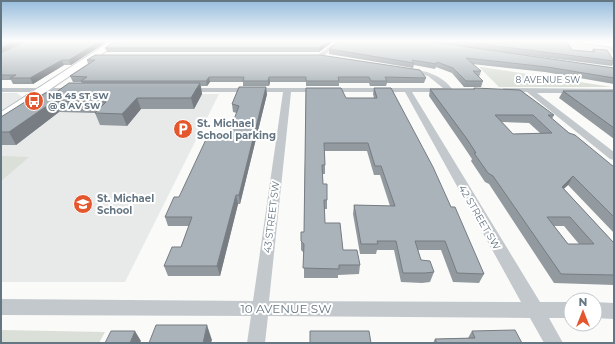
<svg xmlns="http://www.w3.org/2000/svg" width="615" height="344" font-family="Montserrat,sans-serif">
  <rect width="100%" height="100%" fill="#fafaf8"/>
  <!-- built -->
  <path fill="#e8e9e9" d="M540,41H573L614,46V55L541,46Z
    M1,93H17L22,97L1,111Z
    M60,94H219L125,282H1V127Z"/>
  <!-- green -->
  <path fill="#dadfd7" d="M479,67H482L612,87H499Z
    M1,156L29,157L1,181Z
    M1,330L105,332L99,343H1Z"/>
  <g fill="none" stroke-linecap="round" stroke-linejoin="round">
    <defs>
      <path id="secondary" d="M111,41H121L5,120L1,121V112Z
        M579,41L614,43V47L583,43Z"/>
    </defs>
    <!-- secondary casing -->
    <use href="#secondary" stroke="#b3babf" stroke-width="2"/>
    <!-- street -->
    <path fill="#c3c8cc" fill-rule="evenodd" d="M337,41H343L322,57H318V55Z
      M604,41H610L614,48V54Z
      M407,68C426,71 441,74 453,90L449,92H412L540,302H571V318H549L563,343H544L530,318L268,316L265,343H247L251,316L1,315V299L253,301L283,92H188L184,90L188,88H443L428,76L405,71V69ZM291,92H405L521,302L269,301Z
      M1,88H74L78,90L74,92H1Z
      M503,88L614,89V93H537L614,152V160L610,159L527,92H503Z
      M595,302L614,303V319L595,318Z"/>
    <!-- secondary -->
    <use href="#secondary" fill="#fff" fill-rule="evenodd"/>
  </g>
  <!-- wall -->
  <path fill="#929a9f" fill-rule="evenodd" d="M1,41H26L1,53L108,41L71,65H64L33,84H13L11,80H1Z
    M334,41L319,52H107L105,48Z
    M340,41H566L572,50L591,52L593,49L614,61V62L612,66L464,47L614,68V84L545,72L472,64L481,71L479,77H478L483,81L481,87H464L452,73L436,67L435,69L414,65L413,68L329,54V49Z
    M95,55L426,78L424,83H387L386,86H370L369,83H339V86H306V82H270L269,86H243V82H210L207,86H201L202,94L194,109H141L127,126L100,125L95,113L59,112L16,145H1V117L35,100L82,83L81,82H73L70,76L88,64L87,60Z
    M306,88L346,98H374L373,94L374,88L451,207L484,274L479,283L453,282L441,250H418L421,260L434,272L430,282L422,283L401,282L394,250H377L376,254H360L353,214L354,205L390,206L380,175H374L367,151H324L325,165V174H322L323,184L327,200V209H324L325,223L343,250L360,265L359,274L338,275V278H304V253L301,250V241L304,232Z
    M474,88L554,115L552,119L569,133L614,167V233L568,185L564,189L614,243V285L554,283L489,184L485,182L471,161L472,159L464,147L429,96L430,89H473ZM502,122L529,123L540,133L513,134ZM554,226H564L579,244H568Z
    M563,91H614V139L559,98Z
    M267,94L240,204H238L220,276H168L164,266L181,247L189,226H168L165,217L229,133L237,113L233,112L232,104Z
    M472,331L522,343H433L435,339L468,338Z"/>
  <!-- shaded-wall -->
  <path fill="#777d82" d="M15,41H26L1,53V48Z
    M100,41H108L71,65L69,60Z
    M328,41H334L319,52V48Z
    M62,60L64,65L33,84L30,78Z
    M209,77L210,82L207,86L206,81Z
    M269,77L270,82L269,86L268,81Z
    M200,83L202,94L194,109L191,98Z
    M266,87L267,94L240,204L239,195Z
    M137,98L141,109L127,126L122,114Z
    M54,101L59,112L16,145L9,132Z
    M573,176L568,185L556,195L562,187Z
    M236,195L238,204L220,276L217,266Z
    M207,325L212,340L211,343H203Z
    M135,331L141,341L140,343H130Z"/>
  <!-- building -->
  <path fill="#aab3b9" stroke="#777d82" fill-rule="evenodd" d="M1,41H15L1,48Z
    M27,41H100L69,60H62L30,78H10L16,75H1V53Z
    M115,41H328L319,48H105Z
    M340,41H426L614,68V78L547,67L466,58L481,71H473L483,81H466L453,68L437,62L436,64L412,60L414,63L329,49Z
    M458,41H566L572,50L595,52L593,49L607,50L614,61Z
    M95,55H320L420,70L426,78L385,77L387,81H371L369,77H338L339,81H306V77H269L268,81H243L244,77H209L206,81H81L87,77L70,76L95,60H87Z
    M69,83H200L191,98H137L122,114L95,113L106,102L54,101L9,132H1V117L28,100H35L45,93H55Z
    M239,87H266L239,195H236L217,266H164L172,247H181L192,217H165L174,197H179L209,133H229L239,106L232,104Z
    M306,88H341L346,98H377L374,88H391L433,167L451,207H455L484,274L457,273L445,241H415L421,260L430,261L434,272L425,273H403L396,241H377L378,244H361L354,205L395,206L381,166H375L368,143H324L325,165H322L323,184H327V200H324L325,223H340L343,250H357L360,265H339V269L303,268L304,244L301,241V232H304Z
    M474,88L520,90L554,115H548L569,133L575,135L614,167V217L573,176L562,187L614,243V275L561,274L493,176L488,173L474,153H476L467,139L430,89H475ZM495,115H533L552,133L513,134ZM547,217H570L594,244H568Z
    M563,91H614V128Z
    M156,325H207L203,343H149Z
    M515,330L522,343H437L435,339L475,338L472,331Z
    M111,331H135L130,343H105Z
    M310,331H369L371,343H310Z"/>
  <!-- sky -->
  <linearGradient id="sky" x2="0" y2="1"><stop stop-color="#96bcdc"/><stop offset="0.46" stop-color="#fdfdfc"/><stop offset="1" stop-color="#fdfdfc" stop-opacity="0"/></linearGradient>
  <rect width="615" height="89" fill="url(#sky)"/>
  <!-- icons -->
  <defs>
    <symbol id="bus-disc" viewBox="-11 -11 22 22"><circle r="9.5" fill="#e4572e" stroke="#fff"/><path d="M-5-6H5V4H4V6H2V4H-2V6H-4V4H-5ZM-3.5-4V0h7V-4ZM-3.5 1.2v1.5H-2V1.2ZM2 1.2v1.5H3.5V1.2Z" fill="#fff"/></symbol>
    <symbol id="parking-disc" viewBox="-11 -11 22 22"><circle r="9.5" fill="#e4572e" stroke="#fff"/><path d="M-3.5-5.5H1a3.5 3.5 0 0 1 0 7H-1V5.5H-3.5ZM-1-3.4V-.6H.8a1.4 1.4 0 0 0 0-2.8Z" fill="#fff"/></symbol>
    <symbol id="school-disc" viewBox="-11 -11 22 22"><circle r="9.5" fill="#e4572e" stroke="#fff"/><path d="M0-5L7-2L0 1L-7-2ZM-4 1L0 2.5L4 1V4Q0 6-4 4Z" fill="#fff"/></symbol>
  </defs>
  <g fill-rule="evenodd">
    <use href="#bus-disc" x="23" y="90" width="22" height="22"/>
    <use href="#parking-disc" x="172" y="118" width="22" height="22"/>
    <use href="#school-disc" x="72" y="193" width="22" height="22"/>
  </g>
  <g text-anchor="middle" stroke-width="4" stroke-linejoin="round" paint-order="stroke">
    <!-- far-street labels -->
    <g font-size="9" fill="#657683" stroke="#fff">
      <text x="548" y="83">8 AVENUE SW</text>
    </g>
    <!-- far-poi labels -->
    <g font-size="9" font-weight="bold" fill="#657683" stroke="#fff" text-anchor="start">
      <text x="48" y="99">NB 45 ST SW<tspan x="48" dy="10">@ 8 AV SW</tspan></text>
    </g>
    <!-- poi labels -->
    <g font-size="10" font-weight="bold" fill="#657683" stroke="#fff" text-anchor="start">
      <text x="197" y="127">St. Michael<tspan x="197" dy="12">School parking</tspan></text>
      <text x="97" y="202">St. Michael<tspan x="97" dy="12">School</tspan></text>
    </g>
    <!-- street labels -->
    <g font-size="10" fill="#657683" stroke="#fff">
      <text transform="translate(271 217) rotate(-83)" y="4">43 STREET SW</text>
      <text transform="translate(480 217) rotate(60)" y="4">42 STREET SW</text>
    </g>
    <!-- near-street labels -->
    <g font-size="12" fill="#657683" stroke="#fff">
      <text x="286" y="313">10 AVENUE SW</text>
    </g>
  </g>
  <!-- border -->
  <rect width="615" height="344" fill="none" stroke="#657683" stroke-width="4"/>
  <!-- north arrow -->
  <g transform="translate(583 312)"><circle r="19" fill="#ffffff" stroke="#c1c8cd"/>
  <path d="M0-3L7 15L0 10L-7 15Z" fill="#e4572e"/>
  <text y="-6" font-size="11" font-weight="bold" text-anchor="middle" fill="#657683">N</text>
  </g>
</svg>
